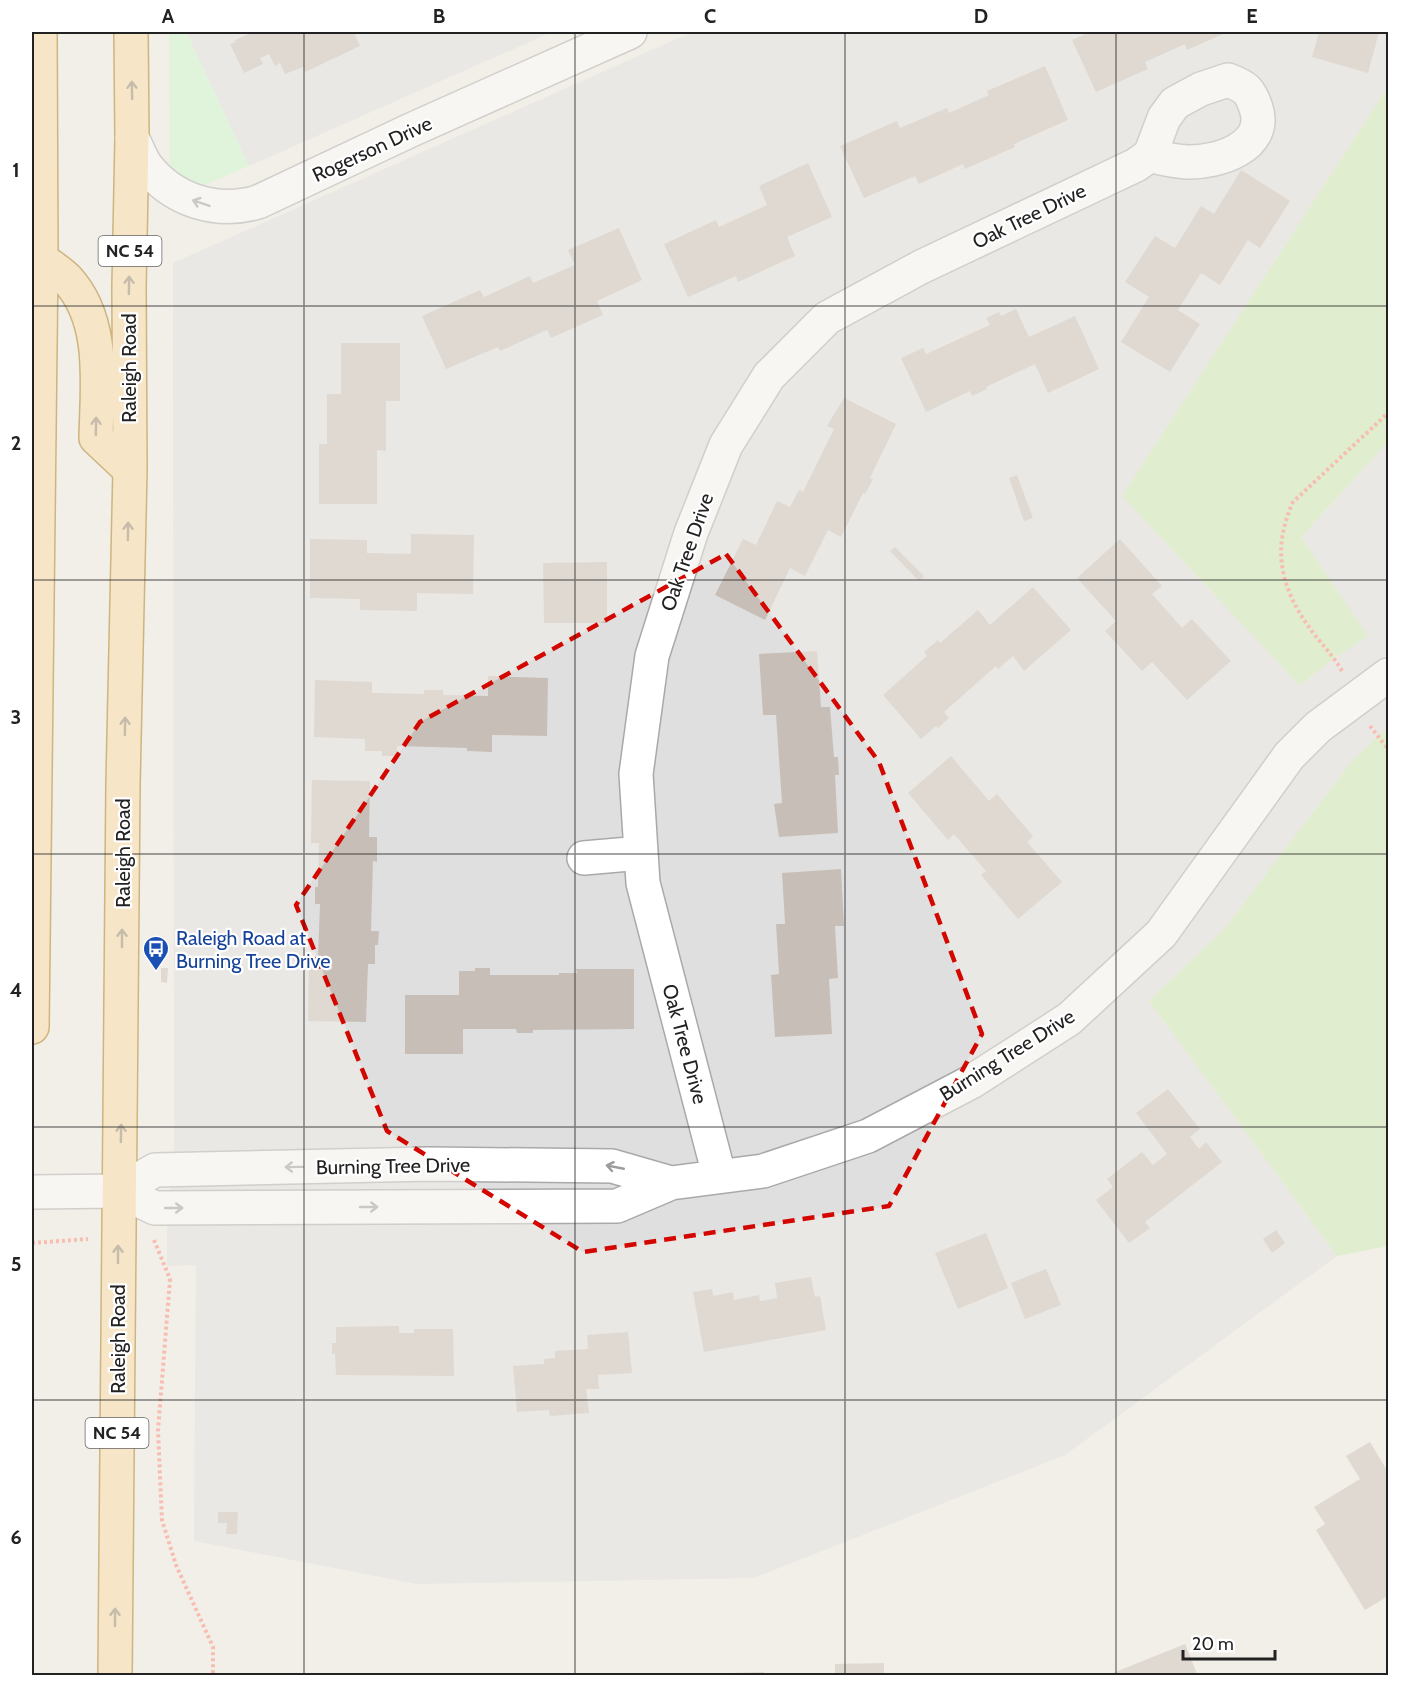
<svg xmlns="http://www.w3.org/2000/svg" width="1420" height="1707" font-family="Cabin,sans-serif">
  <rect width="100%" height="100%" fill="#f2efe8"/>
  <!-- residential -->
  <path fill="#e0dfdf" d="M186,32H552L249,166Z
    M692,32H1388V87L1122,496L1300,686L1329,662L1367,636L1301,537L1388,442V727L1352,761L1225,928L1149,1001L1337,1256L1065,1455L754,1578L417,1584L194,1541L196,1265L167,1266V1231L174,1146L173,263Z"/>
  <!-- grass -->
  <path fill="#cbecaf" d="M1388,87V442L1301,537L1368,636L1329,662L1300,686L1122,496Z
    M1388,727V1246L1337,1256L1149,1001L1225,928L1352,761Z"/>
  <!-- park -->
  <path fill="#c7fbcc" d="M169,32H186L249,166L170,200Z"/>
  <!-- building -->
  <path fill="#c7bfb7" d="M254,32H354L360,46L305,72L303,67L285,74L280,63L275,66L269,54L260,58L263,64L244,73L230,44L236,42L235,40Z
    M1090,32H1228L1187,50L1185,44L1145,62L1148,69L1096,92L1072,40Z
    M1319,32H1379L1368,73L1312,57Z
    M1045,66L1068,120L1014,144L1015,147L965,169L963,164L919,184L915,176L864,198L840,146L897,121L900,128L947,108L949,113L989,95L987,91Z
    M808,163L832,217L787,237L795,256L738,282L736,276L688,297L664,244L716,220L719,227L767,205L759,186Z
    M1241,170L1290,201L1260,248L1248,240L1220,285L1201,273L1178,310L1200,324L1170,372L1121,342L1149,297L1125,282L1155,236L1175,248L1201,206L1214,214Z
    M619,228L642,280L597,301L603,315L551,338L547,330L500,351L498,347L446,369L422,316L480,290L484,297L530,276L533,283L575,265L568,250Z
    M1016,309L1029,337L1075,316L1099,369L1048,393L1035,364L986,387L987,389L972,396L970,391L926,412L901,358L923,348L926,354L990,325L986,318L999,312L1001,316Z
    M341,343H400V401H386V451L377,450V504H319V444H327V394H341Z
    M844,398L896,424L870,478L873,479L865,494L863,493L841,537L828,530L805,576L790,568L765,620L715,595L743,539L756,545L777,501L790,507L799,490L803,492L834,429L827,426Z
    M1017,475L1033,518L1024,521L1009,478Z
    M411,534L474,535L473,594L417,593V611L360,610V599L310,598V539L367,540V553L411,554Z
    M1120,539L1162,586L1152,594L1182,628L1192,619L1231,661L1187,700L1152,662L1142,671L1105,631L1116,621L1077,578Z
    M895,547L924,576L919,581L890,551Z
    M607,562V623H544L543,563Z
    M1033,587L1071,630L1024,671L1013,656L998,669L996,666L944,712L949,718L938,728L936,726L921,739L883,695L927,656L924,652L938,640L940,643L978,610L990,625Z
    M817,651L821,707H830L834,757H838L839,775H835L838,833L779,837L774,804L782,803L776,715H763L759,654Z
    M488,676L548,678L547,736L492,735V752L467,751V748L397,746V756H382V751H365V739L314,737L315,680L372,682V693L424,694V690H443V695L488,696Z
    M951,756L989,801L997,794L1033,836L1027,842L1062,882L1018,919L981,875L986,871L954,834L948,840L908,793Z
    M312,780L370,781L369,837H377V862L373,861L371,931H379L378,945H375V964H368L366,1022L308,1021L309,956H318L320,904H315V887H318L319,843H311Z
    M841,869L844,926H835L838,978L829,979L832,1034L775,1037L771,975L779,974L776,924H785L782,873Z
    M161,968H168L167,983L161,982Z
    M475,968H490V975H559V973H577L576,969H634V1029L533,1030V1033H517L516,1029H463V1054H405V995H459V971H475Z
    M1168,1089L1200,1129L1190,1137L1199,1149L1206,1142L1222,1162L1145,1222L1150,1228L1129,1243L1096,1200L1113,1187L1107,1179L1142,1152L1153,1165L1167,1154L1136,1113Z
    M1276,1230L1285,1243L1272,1253L1263,1239Z
    M986,1233L1008,1288L958,1309L935,1253Z
    M1046,1269L1061,1305L1025,1319L1011,1283Z
    M811,1277L815,1297L820,1296L826,1330L704,1352L693,1292L712,1289L713,1296L733,1292L734,1300L759,1295L760,1301L777,1298L775,1283Z
    M399,1326V1333H414V1329H453L454,1376L336,1375L335,1354H332V1343H336V1327Z
    M628,1332L632,1373L598,1375L599,1389H586L589,1413L550,1416L549,1410L517,1412L513,1366L544,1364V1359L555,1358V1351L588,1349L587,1335Z
    M1370,1442L1388,1472V1596L1365,1610L1316,1530L1325,1524L1314,1507L1360,1479L1346,1456Z
    M218,1512H238L237,1534H226L227,1523H218Z
    M1185,1644L1198,1676H1108V1675Z
    M884,1663V1676H835V1664Z
    M764,1672V1676H729V1673Z"/>
  <g fill="none" stroke-linecap="round" stroke-linejoin="round">
    <defs>
      <path id="minor" d="M132,138C137,147 141,159 147,167C174,201 217,214 258,202L411,130L630,32
        M584,858L641,853
        M719,1175L643,883L636,774L652,656L691,533L726,445L769,376L827,318L921,267L1136,165L1150,155L1164,118L1175,103L1201,89L1228,80C1246,87 1250,90 1256,108C1269,147 1217,163 1187,162C1174,161 1163,159 1150,155
        M119,1191L155,1170L429,1164L612,1166L671,1183
        M32,1192L119,1191L155,1208L617,1206L671,1183L763,1171L868,1136L971,1082L1069,1019L1161,934L1289,756L1318,727L1388,675"/>
      <path id="major" d="M41,259C50,266 59,271 67,279C106,321 97,386 96,438L130,470
        M32,1027L41,259L40,32
        M115,1676L123,784L130,470L129,287L132,138L131,32"/>
    </defs>
    <!-- minor casing -->
    <use href="#minor" stroke="#a9a9a9" stroke-width="36"/>
    <!-- major casing -->
    <use href="#major" stroke="#9f6f00" stroke-width="36"/>
    <!-- path -->
    <path stroke="#fc826f" stroke-width="4" stroke-dasharray="3 3" stroke-linecap="butt" d="M1342,671C1333,655 1320,643 1309,627C1280,587 1272,548 1293,502L1388,413
      M1370,726L1388,749
      M154,1240L170,1279L158,1431L162,1520L176,1565L213,1647V1676
      M32,1243L88,1239"/>
    <!-- minor -->
    <use href="#minor" stroke="#fff" stroke-width="33"/>
    <!-- major -->
    <use href="#major" stroke="#fdd9a2" stroke-width="33"/>
  </g>
  <!-- one-way arrows -->
  <defs><path id="oneway-shaft" d="M-6 0H5M1.5-3L5.5 0L1.5 3" fill="none" stroke-width="1.6" stroke-linecap="round" stroke-linejoin="round" transform="scale(1.5)"/></defs>
  <g stroke="#907e62">
    <use href="#oneway-shaft" transform="translate(132 90) rotate(-91)"/>
    <use href="#oneway-shaft" transform="translate(129 285) rotate(-89)"/>
    <use href="#oneway-shaft" transform="translate(96 426) rotate(-89)"/>
    <use href="#oneway-shaft" transform="translate(128 531) rotate(-89)"/>
    <use href="#oneway-shaft" transform="translate(125 726) rotate(-89)"/>
    <use href="#oneway-shaft" transform="translate(122 938) rotate(-90)"/>
    <use href="#oneway-shaft" transform="translate(121 1133) rotate(-89)"/>
    <use href="#oneway-shaft" transform="translate(118 1254) rotate(-90)"/>
    <use href="#oneway-shaft" transform="translate(115 1617) rotate(-90)"/>
  </g>
  <g stroke="#9c9c9c">
    <use href="#oneway-shaft" transform="translate(201 203) rotate(-161)"/>
    <use href="#oneway-shaft" transform="translate(294 1167) rotate(179)"/>
    <use href="#oneway-shaft" transform="translate(615 1167) rotate(-169)"/>
    <use href="#oneway-shaft" transform="translate(369 1207)"/>
    <use href="#oneway-shaft" transform="translate(174 1208)"/>
  </g>
  <!-- marked area -->
  <path d="M0 0H1420V1707H0ZM726,554L879,762L982,1034L889,1206L583,1252L387,1131L296,905L420,722Z" fill="#f2efe8" fill-opacity=".55" fill-rule="evenodd"/>
  <path fill="none" stroke="#d30600" stroke-width="4.5" stroke-dasharray="12 8" stroke-linejoin="round" d="M726,554L879,762L982,1034L889,1206L583,1252L387,1131L296,905L420,722Z"/>
  <!-- grid -->
  <path fill="none" stroke="#222" stroke-width="1.5" stroke-opacity="0.55" d="M304,32V1676M575,32V1676M845,32V1676M1116,32V1676M32,306H1388M32,580H1388M32,854H1388M32,1127H1388M32,1400H1388"/>
  <!-- icons -->
  <defs>
    <symbol id="bus-pin" viewBox="-11 -11 22 30"><path d="M0 17L-7.5 6A9.5 9.5 0 1 1 7.5 6Z" fill="#1a4fb4" stroke="#fff"/><path d="M-5-6H5V4H4V6H2V4H-2V6H-4V4H-5ZM-3.5-4V0h7V-4ZM-3.5 1.2v1.5H-2V1.2ZM2 1.2v1.5H3.5V1.2Z" fill="#fff"/></symbol>
  </defs>
  <g fill-rule="evenodd">
    <use href="#bus-pin" x="141" y="934" width="30" height="40"/>
  </g>
  <g text-anchor="middle" stroke-width="4.5" stroke-linejoin="round" paint-order="stroke">
    <!-- shield labels -->
    <g fill="#fff" stroke="#646464" stroke-width="1.5">
      <rect x="98.5" y="236" width="63" height="30" rx="4.5"/>
      <rect x="85.5" y="1418" width="63" height="30" rx="4.5"/>
    </g>
    <g font-size="18" font-weight="bold" fill="#222">
      <text x="130" y="257">NC 54</text>
      <text x="117" y="1439">NC 54</text>
    </g>
    <!-- street labels -->
    <g font-size="20" fill="#222" stroke="#fff">
      <text transform="translate(372 149) rotate(-25)" y="7">Rogerson Drive</text>
      <text transform="translate(1029 216) rotate(-26)" y="7">Oak Tree Drive</text>
      <text transform="translate(129 368) rotate(-90)" y="7">Raleigh Road</text>
      <text transform="translate(687 552) rotate(-71)" y="7">Oak Tree Drive</text>
      <text transform="translate(123 853) rotate(-90)" y="7">Raleigh Road</text>
      <text transform="translate(685 1044) rotate(75)" y="7">Oak Tree Drive</text>
      <text transform="translate(1007 1055) rotate(-32)" y="7">Burning Tree Drive</text>
      <text transform="translate(393 1166) rotate(-1)" y="7">Burning Tree Drive</text>
      <text transform="translate(118 1339) rotate(-90)" y="7">Raleigh Road</text>
    </g>
    <!-- transit labels -->
    <g font-size="20" fill="#164399" stroke="#fff" text-anchor="start">
      <text x="176" y="945">Raleigh Road at<tspan x="176" dy="23">Burning Tree Drive</tspan></text>
    </g>
  </g>
  <!-- border -->
  <rect width="1420" height="1707" fill="none" stroke="#ffffff" stroke-width="66"/>
  <!-- scale -->
  <path d="M1183 1650v9h92v-9" fill="none" stroke="#222222" stroke-width="3"/>
  <text x="1192" y="1650" font-size="18" fill="#222222" stroke="#ffffff" stroke-width="4.5" paint-order="stroke">20 m</text>
  <rect x="33" y="33" width="1354" height="1641" fill="none" stroke="#222" stroke-width="2"/>
  <g font-size="20" text-anchor="middle" font-weight="bold" fill="#222">
    <text x="168" y="23">A</text>
    <text x="439" y="23">B</text>
    <text x="710" y="23">C</text>
    <text x="981" y="23">D</text>
    <text x="1252" y="23">E</text>
    <text x="16" y="177">1</text>
    <text x="16" y="450">2</text>
    <text x="16" y="724">3</text>
    <text x="16" y="997">4</text>
    <text x="16" y="1271">5</text>
    <text x="16" y="1544">6</text>
  </g>
</svg>
